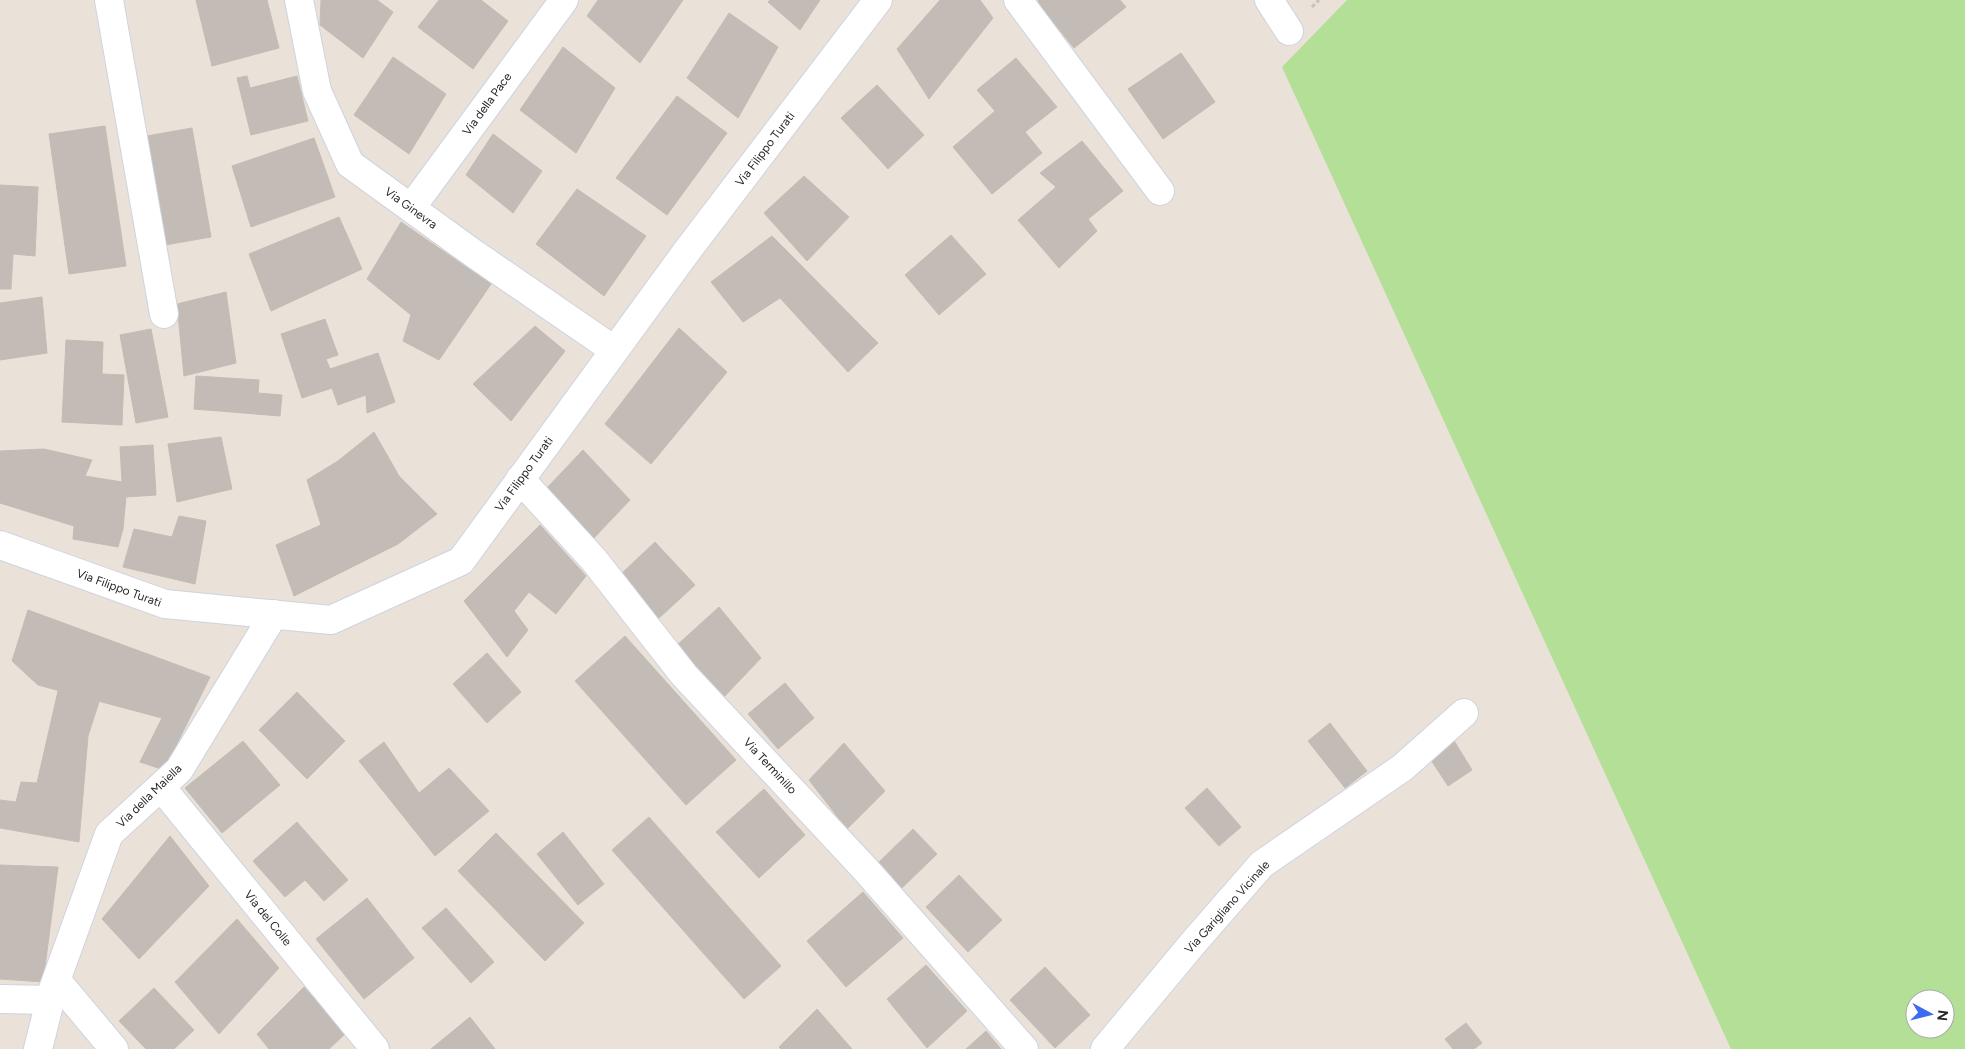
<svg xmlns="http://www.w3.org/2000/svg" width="1965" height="1049" font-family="Figtree,sans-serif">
  <rect width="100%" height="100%" fill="#eae1d9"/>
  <!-- green -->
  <path fill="#b4df97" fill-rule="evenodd" d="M1347,0H1965V1049H1731L1282,67ZM1915,999H1945V1029H1915Z"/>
  <!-- building -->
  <path fill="#c2bbb6" stroke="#c4bdb3" d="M196,0H267L279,48L212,66Z
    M321,0H377L393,12L363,58L320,25Z
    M439,0H481L508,21L473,69L418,27Z
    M598,0H683L640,63L587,16Z
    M770,0H820L800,30L768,2Z
    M940,0H980L993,18L929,99L897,49Z
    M1039,0H1120L1126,7L1074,48L1037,2Z
    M729,13L778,47L738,118L687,78Z
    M563,47L615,88L576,153L520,110Z
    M1181,53L1215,102L1163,139L1128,89Z
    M393,57L446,94L409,154L354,115Z
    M1016,58L1057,107L1025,132L1042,153L992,194L953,147L995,111L977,90Z
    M247,76L250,88L297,76L308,121L251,135L237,78Z
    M877,85L924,135L888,169L841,118Z
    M677,96L727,133L667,215L616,178Z
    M105,126L126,266L69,274L49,134Z
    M192,128L211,237L165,245L147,136Z
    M493,134L542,171L513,213L466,175Z
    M314,138L335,197L251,227L232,166Z
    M1082,141L1123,191L1088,219L1097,231L1059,268L1018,220L1056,187L1040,173Z
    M804,176L849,217L807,261L764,213Z
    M0,185L38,187L35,256L13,254L11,289H0Z
    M577,189L646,236L604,296L536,244Z
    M339,217L362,269L271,311L249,254Z
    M401,222L491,284L439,360L403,341L411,315L367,279Z
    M951,235L986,274L939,315L905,275Z
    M772,236L878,343L848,372L780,298L743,322L711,282Z
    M226,292L236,363L184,376L177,304Z
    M42,297L47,353L0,360V303Z
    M325,319L338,355L326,359L330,369L378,353L395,402L367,413L366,395L338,405L332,388L302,398L281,334Z
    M535,326L565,351L511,421L473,384Z
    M679,328L727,372L651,464L605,424Z
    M151,329L168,417L136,423L120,335Z
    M66,340L103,342L102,374L124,375L122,425L62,422Z
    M196,376L259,380L258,393L282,395L280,416L194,409Z
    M374,432L399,476L437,514L398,544L294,596L276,545L321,525L307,480L338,461Z
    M221,437L232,489L177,502L168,444Z
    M153,445L156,495L126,497L123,529L118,547L73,539L74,526L0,503V451L44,449L92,460L85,476L122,482L120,447Z
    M583,450L630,500L593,539L545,490Z
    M179,516L206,521L195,584L123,567L134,529L172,537Z
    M540,525L586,576L556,614L529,592L514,611L528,630L507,657L464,601Z
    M655,542L695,585L658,619L620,575Z
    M719,607L761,658L722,699L676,646Z
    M28,610L210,677L164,770L140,762L162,718L38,685L12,661Z
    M625,636L736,760L686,805L575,681Z
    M487,653L521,692L487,723L453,684Z
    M785,683L814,718L778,749L748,714Z
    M58,691L99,702L88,736L79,842L0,828V800L16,802L21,782L37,783Z
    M297,692L345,741L307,779L259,730Z
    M1330,723L1367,771L1345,788L1308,741Z
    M1453,739L1472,770L1448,786L1431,760Z
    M243,741L280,785L222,833L185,788Z
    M384,742L419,793L449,768L489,811L435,856L359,761Z
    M844,743L885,791L847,829L809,780Z
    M1207,788L1241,827L1219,846L1185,808Z
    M764,789L805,835L759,878L716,832Z
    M649,817L781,966L744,999L612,850Z
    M297,822L348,880L324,901L305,880L285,897L253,861Z
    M913,829L937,854L902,888L878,863Z
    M563,832L604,884L578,905L537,854Z
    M496,833L584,923L545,961L458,871Z
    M170,836L209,886L139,959L102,919Z
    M0,865L58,867L43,982L0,979Z
    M959,875L1002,920L968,952L926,907Z
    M863,892L903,938L846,987L807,941Z
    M367,898L414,958L364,999L316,939Z
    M446,908L494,962L471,983L422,928Z
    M237,919L279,968L219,1034L175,982Z
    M926,965L967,1011L927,1048L887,999Z
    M1045,967L1090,1015L1055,1048L1010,1000Z
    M304,987L346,1033L329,1049H269L257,1034Z
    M154,988L194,1030L174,1049H146L119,1021Z
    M817,1009L852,1049H781L779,1047Z
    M470,1017L495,1049H431Z
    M1466,1023L1482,1043L1474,1049H1453L1445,1039Z
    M986,1031L1001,1049H966Z"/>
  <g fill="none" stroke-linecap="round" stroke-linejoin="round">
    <defs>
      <path id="minor" d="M109,0L164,314
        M299,0L317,91L350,164L473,253L614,350
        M1018,0L1160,191
        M1269,0L1289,31
        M411,208L564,0
        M520,479L594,560L684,675L866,870L1024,1049
        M161,787L375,1049
        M57,981L114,1049
        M0,999L51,1000
        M38,1049L53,989L109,834L179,770L274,614
        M1105,1049L1194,942L1262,864L1402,768L1464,713"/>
      <path id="secondary" d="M0,545L165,604L331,620L461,561L687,251L878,0"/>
    </defs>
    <!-- minor casing -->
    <use href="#minor" stroke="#ced3e0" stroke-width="30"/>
    <!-- secondary casing -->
    <use href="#secondary" stroke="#ced3e0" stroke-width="30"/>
    <!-- path -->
    <path stroke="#c3c3c3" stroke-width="3" stroke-dasharray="4 2.5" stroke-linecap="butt" d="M1312,7L1319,0"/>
    <!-- minor -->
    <use href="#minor" stroke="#fff" stroke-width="28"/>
    <!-- secondary -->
    <use href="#secondary" stroke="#fff" stroke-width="28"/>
  </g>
  <g text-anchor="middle" stroke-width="4" stroke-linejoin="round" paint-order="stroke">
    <!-- street labels -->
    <g font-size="12" fill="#272727" stroke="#fff">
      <text transform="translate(487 104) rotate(-54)" y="4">Via della Pace</text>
      <text transform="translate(765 149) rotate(-53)" y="4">Via Filippo Turati</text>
      <text transform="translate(411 208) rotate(36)" y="4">Via Ginevra</text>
      <text transform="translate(524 474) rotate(-54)" y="4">Via Filippo Turati</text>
      <text transform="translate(119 588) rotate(20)" y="4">Via Filippo Turati</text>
      <text transform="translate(770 766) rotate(47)" y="4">Via Terminillo</text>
      <text transform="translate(149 796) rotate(-44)" y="4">Via della Maiella</text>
      <text transform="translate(1227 907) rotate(-48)" y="4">Via Garigliano Vicinale</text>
      <text transform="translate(268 918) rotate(51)" y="4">Via del Colle</text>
    </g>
  </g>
  <!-- north arrow -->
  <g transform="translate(1930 1014) rotate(97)"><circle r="24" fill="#ffffff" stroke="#a9a9a9"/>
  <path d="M0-4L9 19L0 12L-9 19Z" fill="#3d6af3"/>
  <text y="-8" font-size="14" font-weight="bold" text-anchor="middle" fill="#272727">N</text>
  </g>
</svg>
